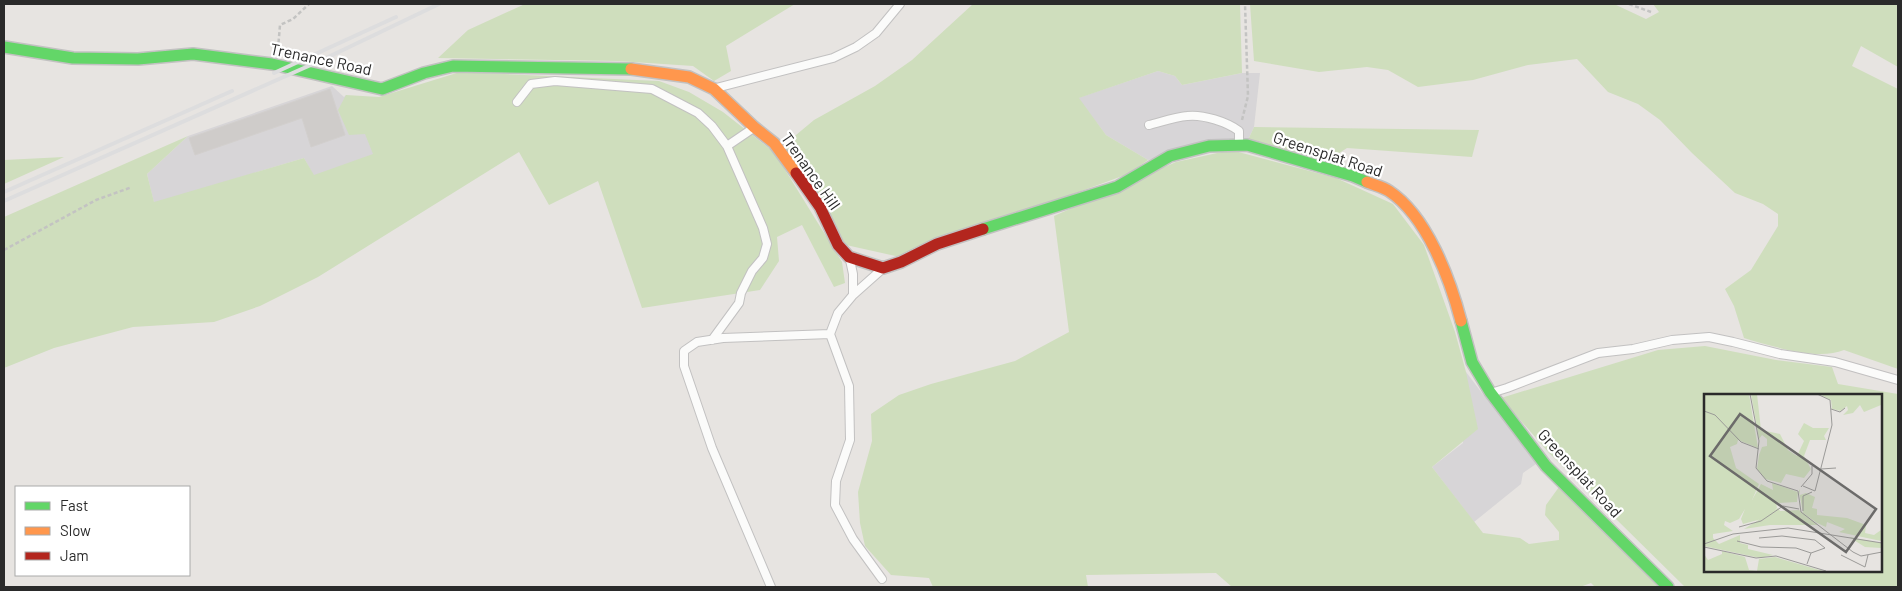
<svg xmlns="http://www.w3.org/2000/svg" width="1902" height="591" font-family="Barlow,sans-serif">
  <rect width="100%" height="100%" fill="#e7e4e1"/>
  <!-- industrial -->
  <path fill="#d7d5d7" d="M1158,71L1175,76L1182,85L1242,73H1260L1254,127L1248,140L1148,160L1106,135L1078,98Z
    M332,86L344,97L346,95L356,101L408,139L319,185L304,158L154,203L147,174L188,136Z
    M1466,372L1536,464L1523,473L1521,484L1474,522L1432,467L1463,443Z"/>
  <!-- green -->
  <path fill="#cfdebd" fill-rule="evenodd" d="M525,4H795L726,46L731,71L714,81L693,66L618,61L438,58L468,30Z
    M973,4H1240L1242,73L1182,85L1175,76L1158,71L1079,98L1106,135L1148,160L1128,174L900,257L846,245L784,145L814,120L875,86L912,60Z
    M1250,4H1614L1646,19L1659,12L1653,4H1650H1898V67L1861,46L1852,66L1898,89V369L1844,350C1817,361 1771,346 1744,338L1734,306L1725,289L1751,270L1778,226V214L1763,204L1735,193L1692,153L1660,120L1638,104L1608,92L1577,59L1528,65L1473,80L1418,87L1388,70L1367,67L1319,72L1254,61Z
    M460,72L659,81L689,92L723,112L774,152L842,262L845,283L834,287L802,225L777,237L779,261L760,290L642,308L598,181L549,205L519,152L318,277L260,306L214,322L133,327L54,348L4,368V217L188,136L147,174L154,202L304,158L314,175L373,154L365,134L349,135L338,110L346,95L379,97Z
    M1254,127L1479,130L1472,157L1347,148L1327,161L1248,140Z
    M1231,150L1336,178L1393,204L1424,245L1455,332L1466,372L1478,429L1432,467L1483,533L1520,538L1529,544L1559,540V532L1545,515L1546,505L1559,487L1659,587H1595L1591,583L1580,587H1232L1216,573L1086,575L1088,587H933L929,578L891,575L865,546L860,523L858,492L872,441L871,414L899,395L931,384L1015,361L1069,332L1054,216L1176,162Z
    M64,157L4,184V160Z
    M1705,346L1776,360L1832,367L1838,384L1898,394V587H1685L1549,453L1501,398L1658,350ZM1706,395H1881V570H1706Z"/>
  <!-- building -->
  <path fill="#cfccca" stroke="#d2cfcd" d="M330,89L345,135L311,147L302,118L195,155L189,138Z"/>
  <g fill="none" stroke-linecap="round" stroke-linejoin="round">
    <defs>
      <path id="lane" d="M716,88L833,58L856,47L876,33L900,4
        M517,102L531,84L555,81L652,89L698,113L712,126L727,146L763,228L767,244L763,258L752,271L741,293L739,303L712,340
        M1149,125C1161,122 1175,117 1187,116C1203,114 1227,122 1239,131V142
        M727,146L752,129
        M850,260L853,274V295L838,313L830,334L849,386L850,440L836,481L835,505L853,539L882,579
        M853,295L880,271
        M1494,392L1507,388L1598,353L1633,349L1672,340L1709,337L1733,342L1780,354L1835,362L1898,380
        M771,587L712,448L684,366V351L697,342L723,338L830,334"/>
      <path id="fast" d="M4,47L73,58L138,59L193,54L272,64L382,89L424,73L453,66L631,69
        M983,229L1117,187L1170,156L1209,146L1247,145L1353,176L1367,182
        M1461,321L1472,362L1490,392L1546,466L1668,587"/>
      <path id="slow" d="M631,69L689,77L714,89L754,127L774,143L796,173
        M1367,182C1374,185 1383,187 1389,191C1427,216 1450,279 1461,321"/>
      <path id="jam" d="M796,173L820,207L838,245L849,257L883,268L901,262L937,244L983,229"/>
    </defs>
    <!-- lane casing -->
    <use href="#lane" stroke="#c2c1c1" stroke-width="10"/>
    <!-- fast casing -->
    <use href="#fast" stroke="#c2c1c1" stroke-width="14"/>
    <!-- slow casing -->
    <use href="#slow" stroke="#c2c1c1" stroke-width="14"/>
    <!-- jam casing -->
    <use href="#jam" stroke="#c2c1c1" stroke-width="14"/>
    <!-- path -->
    <path stroke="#c3c3c2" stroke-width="2.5" stroke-dasharray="4 2.5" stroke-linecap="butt" d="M1629,4L1651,12
      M278,49L280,25L293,19L309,4
      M1242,120L1248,96L1245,4
      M4,250L96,200L132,187"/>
    <!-- lane -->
    <use href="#lane" stroke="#fbfbfa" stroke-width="8"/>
    <!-- fast -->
    <use href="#fast" stroke="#63d668" stroke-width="11"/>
    <!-- slow -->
    <use href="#slow" stroke="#ff974d" stroke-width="11"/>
    <!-- jam -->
    <use href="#jam" stroke="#b3261e" stroke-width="11"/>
    <!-- rail -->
    <path stroke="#ddddde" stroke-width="4" d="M274,73L396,17
      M4,192L232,91
      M4,201L322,60L439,4"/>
  </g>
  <g text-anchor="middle" stroke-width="4.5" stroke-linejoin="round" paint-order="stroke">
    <!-- street labels -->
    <g font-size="16" fill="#2a2a2a" stroke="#fff">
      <text transform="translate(321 59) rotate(12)" y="6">Trenance Road</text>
      <text transform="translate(1328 154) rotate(18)" y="6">Greensplat Road</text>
      <text transform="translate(811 171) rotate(55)" y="6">Trenance Hill</text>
      <text transform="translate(1580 473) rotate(47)" y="6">Greensplat Road</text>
    </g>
  </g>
  <!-- overview -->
  <g transform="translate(1704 394)">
    <rect width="178" height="178" fill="#e7e4e1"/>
    <path d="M0,0H45L54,54L34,46L33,50L26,53L32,74L55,90L48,106L57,90L69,96L68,89L94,98L93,108L72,109L73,114L61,124L39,130L37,125L41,115L35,125L26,129L21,127L20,131L29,137L9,140V144L15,150L36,141V149L44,151V155L69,161L56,164L0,152ZM47,0H53L57,36L76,40L84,56L93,62L100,47L94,40L100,29L109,34H125L120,42L122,46H106L100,62L107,75L100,84L82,80L77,89L61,85L53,75L55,61L58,53L63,52V45L58,41L55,45ZM115,0H177V11L160,18L156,11L149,19L139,21L144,16L143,12L137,17L128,15L127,6ZM96,95V101L102,99L111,103L108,114L113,115V121L143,124L162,131L161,139L170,141L177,136V147L135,138L141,135L123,128L122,133L113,129L99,119L95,97ZM74,114L76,117L95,116L114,131H66L40,135ZM145,143L177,149V154L161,153ZM18,157L41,163L45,176L53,177L55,165L71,163L119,177H0V160L4,166L18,160Z" fill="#cfdebd"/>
    <path fill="none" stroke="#9b9a98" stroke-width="1" d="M46,0L55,47L52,74L63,87L94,97M127,15L136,18L141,14M0,17L11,21L37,48L55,55M117,75L132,74M99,92L111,97L128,31L126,6L113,0M97,93L108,80V72M94,97L97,118L149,158L157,162L178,158M99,117V102L108,98M35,133L57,127L79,112L95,115M55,144L78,142L111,146L121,154L107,159L103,170M33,147L57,153L92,154L107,159M0,150L29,140L84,134L178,149M0,153L52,164L72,162L122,177M137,161L161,173L164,161"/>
    <path fill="#6c6b6a" fill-opacity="0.15" stroke="#6c6b6a" stroke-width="2.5" d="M36,20L172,115L142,158L6,62Z"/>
    <rect width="178" height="178" fill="none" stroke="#2a2a2a" stroke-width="2.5"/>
  </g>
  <!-- border -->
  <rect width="1902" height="591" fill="none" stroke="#2a2a2a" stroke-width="10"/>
  <!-- legend -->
  <rect x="15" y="486" width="175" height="90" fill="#ffffff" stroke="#aaaaaa"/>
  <rect x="25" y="502" width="25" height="8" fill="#63d668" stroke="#aaaaaa"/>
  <text x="60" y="511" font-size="15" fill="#2a2a2a">Fast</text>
  <rect x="25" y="527" width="25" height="8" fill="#ff974d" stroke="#aaaaaa"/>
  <text x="60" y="536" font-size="15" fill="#2a2a2a">Slow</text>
  <rect x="25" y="552" width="25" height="8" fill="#b3261e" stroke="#aaaaaa"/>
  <text x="60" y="561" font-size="15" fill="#2a2a2a">Jam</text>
</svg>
